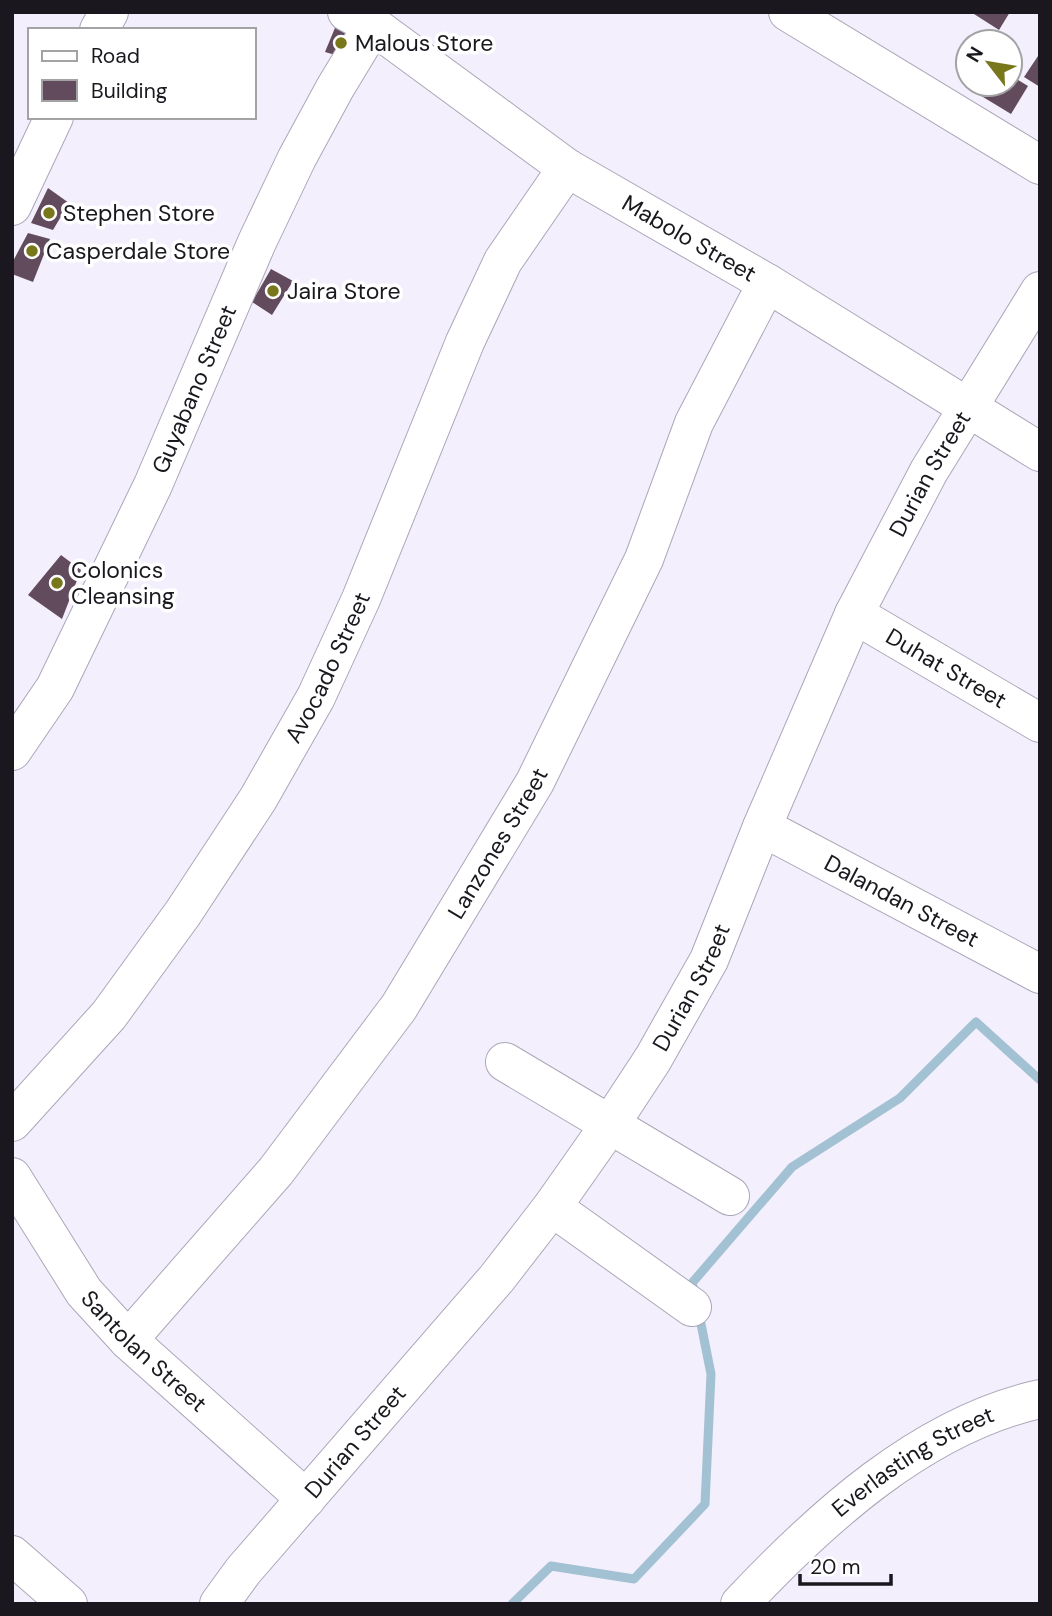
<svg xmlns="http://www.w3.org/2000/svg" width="1052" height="1616" font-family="'DM Sans',sans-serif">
  <rect width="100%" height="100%" fill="#f3effd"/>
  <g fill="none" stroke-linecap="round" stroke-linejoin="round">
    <!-- stream -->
    <path stroke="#a2c1d2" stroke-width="9" d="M695,1294L692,1283L792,1167L900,1098L976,1022L1040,1080
      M512,1604L551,1566L634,1579L705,1504L711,1374L699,1314"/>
  </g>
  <!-- building -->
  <path fill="#624b5d" d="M975,12H1010L999,30L974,14Z
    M337,23L356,34L346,58L325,52Z
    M1040,53V87L1024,77Z
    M1010,75L1028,86L1011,114L965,86L967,84H1010Z
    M48,188L69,203L53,230L31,223Z
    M28,233L50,239L33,282L12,274V263Z
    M271,269L293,281L272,315L252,302Z
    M61,555L81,570L62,619L28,595Z"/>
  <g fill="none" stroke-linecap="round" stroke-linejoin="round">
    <defs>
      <g id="minor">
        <path id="s1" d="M347,12L375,27L567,168L767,283L1040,452"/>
        <path d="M788,12L1040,165"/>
        <path d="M99,30L109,12"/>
        <path d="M12,206L54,117"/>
        <path id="s2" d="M854,614L1040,723"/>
        <path id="s3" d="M12,751L55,688L153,485L257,242L297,158L335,88L364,40L375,27"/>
        <path id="s4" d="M762,827L1040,974"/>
        <path d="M505,1062L730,1196"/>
        <path id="s5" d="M12,1122L109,1015L183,913L258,799L316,697L361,599L465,342L503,261L567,168"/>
        <path id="s6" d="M12,1177L84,1292L128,1340L306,1499"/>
        <path d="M552,1207L692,1307"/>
        <path id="s7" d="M128,1340L276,1171L399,1007L535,782L644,559L694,423L767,283"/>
        <path d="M12,1555L68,1604"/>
        <path id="s8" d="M219,1604L243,1571L497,1278L552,1207L611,1123L653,1059L709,960L762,827L854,614L929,471L1040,291"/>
        <path id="s9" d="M740,1604C820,1519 922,1425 1040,1399"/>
      </g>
    </defs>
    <!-- minor casing -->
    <use href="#minor" stroke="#aca7b8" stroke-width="40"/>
    <!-- minor -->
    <use href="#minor" stroke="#fff" stroke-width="38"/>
  </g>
  <!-- markers -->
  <g fill="#78771c" stroke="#fff" stroke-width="2.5">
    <circle cx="341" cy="43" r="7"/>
    <circle cx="49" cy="213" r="7"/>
    <circle cx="32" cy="251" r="7"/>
    <circle cx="273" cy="291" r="7"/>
    <circle cx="57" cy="583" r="7"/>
  </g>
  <g text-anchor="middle" stroke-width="7" stroke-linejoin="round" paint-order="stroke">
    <!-- poi labels -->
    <g font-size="23" fill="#1a181e" stroke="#fff" text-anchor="start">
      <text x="355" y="51">Malous Store</text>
      <text x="63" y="221">Stephen Store</text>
      <text x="46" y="259">Casperdale Store</text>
      <text x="287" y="299">Jaira Store</text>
      <text x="71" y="578">Colonics<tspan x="71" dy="26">Cleansing</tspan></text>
    </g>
    <!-- street labels -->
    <g font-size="23" fill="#1a181e" stroke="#fff">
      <text dy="8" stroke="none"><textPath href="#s1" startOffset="411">Mabolo Street</textPath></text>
      <text dy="8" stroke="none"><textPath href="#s3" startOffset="406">Guyabano Street</textPath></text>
      <text dy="8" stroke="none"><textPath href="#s8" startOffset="1346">Durian Street</textPath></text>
      <text dy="8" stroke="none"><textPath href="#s5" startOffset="556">Avocado Street</textPath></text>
      <text dy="8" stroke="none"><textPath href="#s2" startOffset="107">Duhat Street</textPath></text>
      <text dy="8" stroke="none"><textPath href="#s7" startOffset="621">Lanzones Street</textPath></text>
      <text dy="8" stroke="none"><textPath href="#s4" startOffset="158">Dalandan Street</textPath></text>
      <text dy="8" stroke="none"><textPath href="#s8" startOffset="779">Durian Street</textPath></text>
      <text dy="8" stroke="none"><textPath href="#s6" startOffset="220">Santolan Street</textPath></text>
      <text dy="8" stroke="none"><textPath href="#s8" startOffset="212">Durian Street</textPath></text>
      <text dy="8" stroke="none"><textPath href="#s9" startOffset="226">Everlasting Street</textPath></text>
    </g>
  </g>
  <!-- border -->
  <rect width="1052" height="1616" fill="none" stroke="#1a181e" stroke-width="28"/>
  <!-- legend -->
  <rect x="28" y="28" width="228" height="91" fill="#ffffff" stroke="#a3a3a5" stroke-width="2"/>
  <rect x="42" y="51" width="35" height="10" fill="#ffffff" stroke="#a3a3a5" stroke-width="2"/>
  <text x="91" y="63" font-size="21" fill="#1a181e">Road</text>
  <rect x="42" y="80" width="35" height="21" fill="#624b5d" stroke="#a3a3a5" stroke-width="2"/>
  <text x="91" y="98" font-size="21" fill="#1a181e">Building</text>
  <!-- north arrow -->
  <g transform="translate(989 63) rotate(301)"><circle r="33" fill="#ffffff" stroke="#a3a3a5" stroke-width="2"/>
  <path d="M0-5L12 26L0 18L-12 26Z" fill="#78771c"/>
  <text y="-10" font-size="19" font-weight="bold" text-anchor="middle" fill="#1a181e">N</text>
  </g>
  <!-- scale -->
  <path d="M800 1574v10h91v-10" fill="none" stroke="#1a181e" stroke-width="3.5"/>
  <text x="810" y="1574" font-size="21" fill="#1a181e" stroke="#ffffff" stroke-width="5" paint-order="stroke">20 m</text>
</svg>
